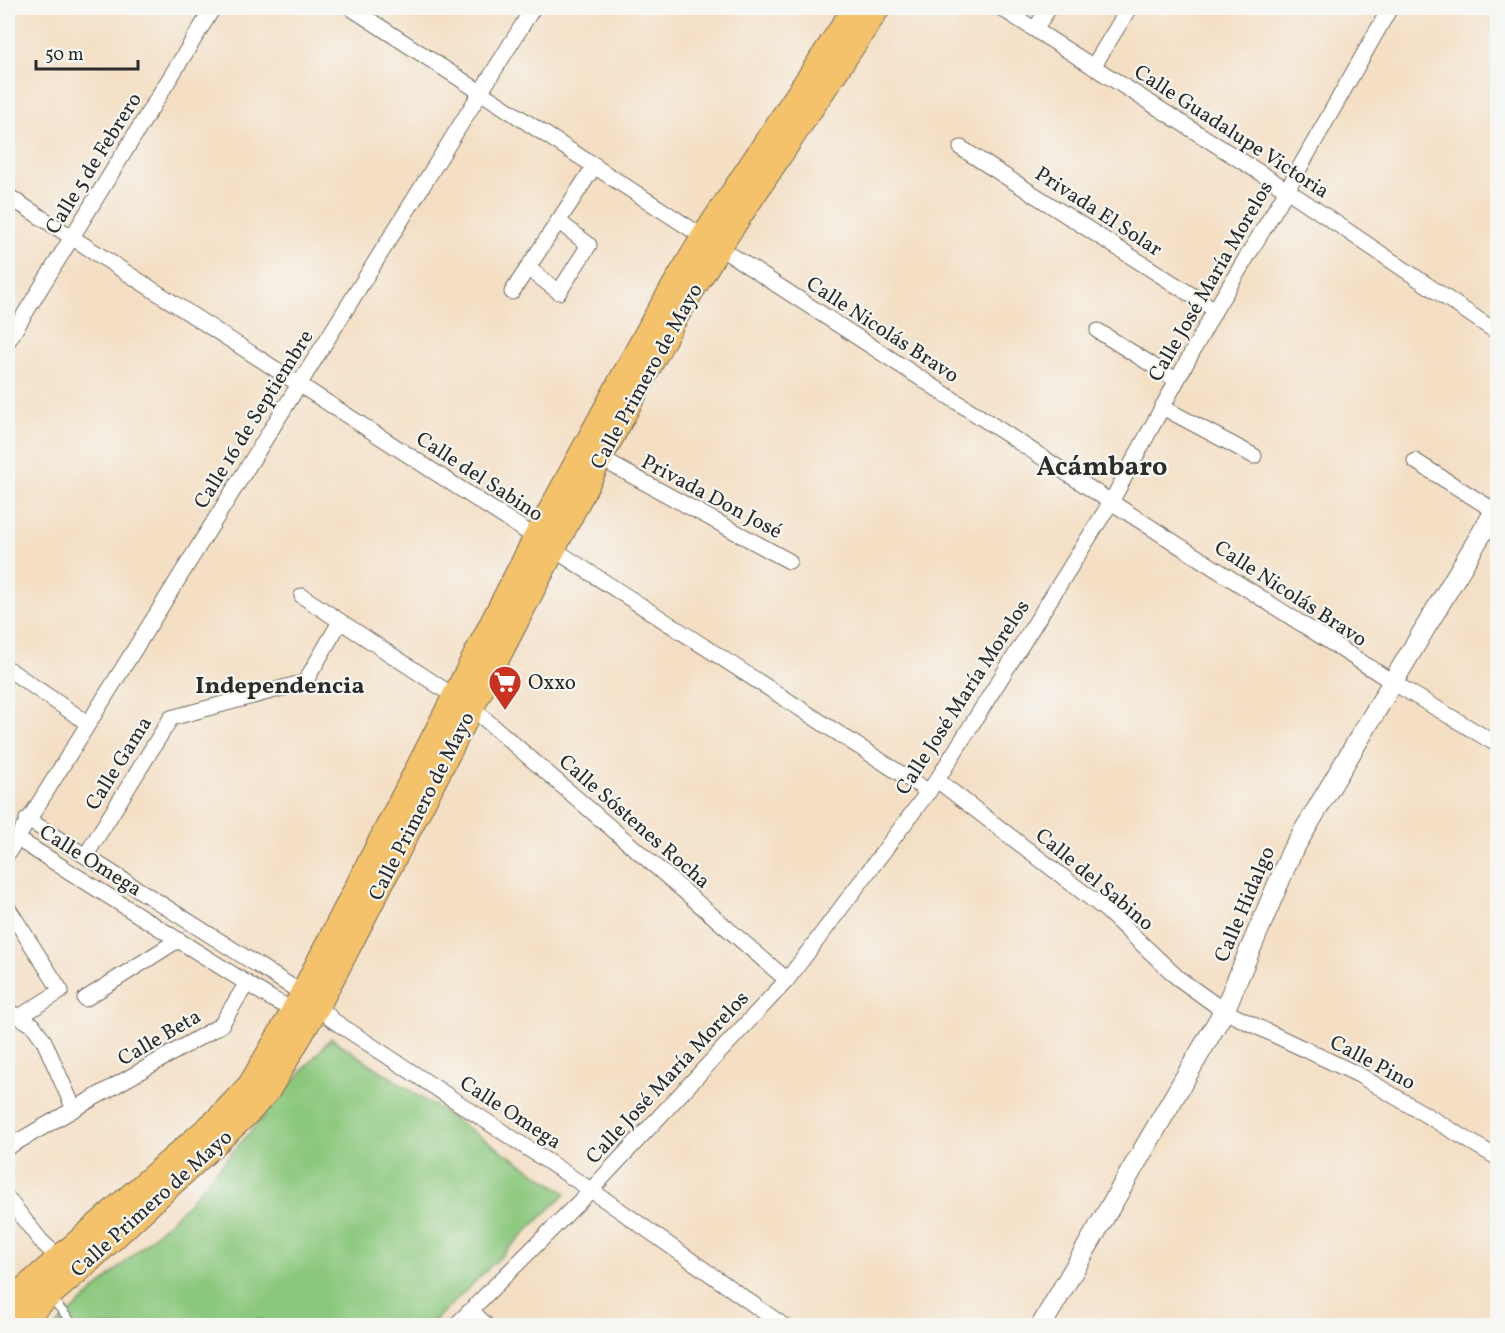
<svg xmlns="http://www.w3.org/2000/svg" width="1505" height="1333" font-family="Vollkorn,serif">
  <rect width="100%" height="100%" fill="#f6f6f2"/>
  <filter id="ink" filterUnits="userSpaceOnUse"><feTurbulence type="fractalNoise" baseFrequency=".0167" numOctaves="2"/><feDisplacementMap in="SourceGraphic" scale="12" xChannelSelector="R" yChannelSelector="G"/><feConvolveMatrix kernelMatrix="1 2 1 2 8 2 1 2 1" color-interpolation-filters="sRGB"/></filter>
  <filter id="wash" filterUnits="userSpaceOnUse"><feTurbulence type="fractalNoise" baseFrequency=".008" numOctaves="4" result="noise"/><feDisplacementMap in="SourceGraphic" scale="24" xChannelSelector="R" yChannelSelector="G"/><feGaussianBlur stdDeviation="1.35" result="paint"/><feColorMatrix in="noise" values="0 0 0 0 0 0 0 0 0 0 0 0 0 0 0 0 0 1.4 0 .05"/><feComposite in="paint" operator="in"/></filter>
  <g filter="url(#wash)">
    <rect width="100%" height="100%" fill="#f4dfc4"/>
    <!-- green -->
    <path fill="#8bc87d" stroke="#5b7a54" stroke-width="1.5" d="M331,1038L566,1193L430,1325L56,1326L186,1206Z"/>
  </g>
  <g filter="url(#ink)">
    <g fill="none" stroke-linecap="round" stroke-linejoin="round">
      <defs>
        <path id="service" d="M51,1298L75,1326
          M253,1326L260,1320"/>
        <path id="minor" d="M351,8L1111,502L1394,683L1498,745
          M1001,8L1287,190L1498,333
          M1035,29L1049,8
          M1093,67L1129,8
          M961,148L1215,310
          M8,196L929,792
          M528,268L559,292L589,245L558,221
          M512,292L595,165
          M1098,331L1176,380
          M8,341L213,8
          M1162,407L1254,456
          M594,455L789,561
          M1415,461L1495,511
          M302,596L472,708L787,980
          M8,669L86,722
          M937,780L1106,910L1178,978L1224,1011L1359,1075L1498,1158
          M27,819L319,1004L331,1019L591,1190L784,1326
          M16,838L272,999L299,1013
          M8,853L533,8
          M86,855L171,718L305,682L340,622
          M8,908L61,991L19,1017
          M85,999L178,940
          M8,1011L33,1025L44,1041L74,1109
          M8,1147L221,1025L247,983
          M8,1199L41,1241L65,1264
          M471,1310L487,1326
          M455,1326L591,1190L787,980L937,780L1111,502L1215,310L1287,190L1390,8"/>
        <path id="tertiary" d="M1041,1326L1224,1011L1292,851L1498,506"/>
        <path id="primary" d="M8,1303L218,1119L250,1085L294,1010L536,537L656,316L704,236L855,8
          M14,1326L78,1271L248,1113L269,1089L319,1004L600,459L674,320L719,247L878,8"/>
      </defs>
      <!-- service casing -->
      <use href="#service" stroke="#716a61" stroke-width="10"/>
      <!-- minor casing -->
      <use href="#minor" stroke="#716a61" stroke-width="17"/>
      <!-- tertiary casing -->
      <use href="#tertiary" stroke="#716a61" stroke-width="22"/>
      <!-- primary casing -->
      <use href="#primary" stroke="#716a61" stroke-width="26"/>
      <!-- service -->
      <use href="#service" stroke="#fff" stroke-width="8"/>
      <!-- minor -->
      <use href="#minor" stroke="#fff" stroke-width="15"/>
      <!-- tertiary -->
      <use href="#tertiary" stroke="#fff" stroke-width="20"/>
      <!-- primary -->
      <use href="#primary" stroke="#f3c26a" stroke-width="24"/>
    </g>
  </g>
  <!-- icons -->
  <defs>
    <symbol id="supermarket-pin" viewBox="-11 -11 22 30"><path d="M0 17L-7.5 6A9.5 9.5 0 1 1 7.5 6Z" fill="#c8321e" stroke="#f6f6f2"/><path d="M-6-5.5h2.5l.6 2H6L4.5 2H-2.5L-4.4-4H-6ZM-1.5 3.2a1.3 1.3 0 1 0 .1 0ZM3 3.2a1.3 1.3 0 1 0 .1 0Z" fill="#fff"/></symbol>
  </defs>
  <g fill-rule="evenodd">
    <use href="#supermarket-pin" x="486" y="663" width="38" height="52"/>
  </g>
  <g text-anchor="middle" stroke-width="4.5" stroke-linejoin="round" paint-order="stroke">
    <!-- street labels -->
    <g font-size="21" fill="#2b2b2b" stroke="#f6f6f2">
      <text transform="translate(1232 131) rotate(33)" y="7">Calle Guadalupe Victoria</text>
      <text transform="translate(93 163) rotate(-58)" y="7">Calle 5 de Febrero</text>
      <text transform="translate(1099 211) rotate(33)" y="7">Privada El Solar</text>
      <text transform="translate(1210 281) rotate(-60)" y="7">Calle José María Morelos</text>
      <text transform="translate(883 329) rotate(33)" y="7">Calle Nicolás Bravo</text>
      <text transform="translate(646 376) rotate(-61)" y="7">Calle Primero de Mayo</text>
      <text transform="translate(253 419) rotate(-58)" y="7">Calle 16 de Septiembre</text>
      <text transform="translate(480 476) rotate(33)" y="7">Calle del Sabino</text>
      <text transform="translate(712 496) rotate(28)" y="7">Privada Don José</text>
      <text transform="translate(1291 593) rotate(33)" y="7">Calle Nicolás Bravo</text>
      <text transform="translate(962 697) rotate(-57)" y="7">Calle José María Morelos</text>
      <text transform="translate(118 763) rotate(-58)" y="7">Calle Gama</text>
      <text transform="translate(421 806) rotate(-63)" y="7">Calle Primero de Mayo</text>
      <text transform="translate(635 821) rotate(41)" y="7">Calle Sóstenes Rocha</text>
      <text transform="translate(91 860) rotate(32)" y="7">Calle Omega</text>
      <text transform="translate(1095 879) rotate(40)" y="7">Calle del Sabino</text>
      <text transform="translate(1244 904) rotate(-67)" y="7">Calle Hidalgo</text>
      <text transform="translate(159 1037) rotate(-30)" y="7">Calle Beta</text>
      <text transform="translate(1373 1062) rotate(28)" y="7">Calle Pino</text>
      <text transform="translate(667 1077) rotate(-47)" y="7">Calle José María Morelos</text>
      <text transform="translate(511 1112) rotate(33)" y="7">Calle Omega</text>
      <text transform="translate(151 1203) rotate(-42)" y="7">Calle Primero de Mayo</text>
    </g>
    <!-- poi labels -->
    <g font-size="21" fill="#2b2b2b" stroke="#f6f6f2" text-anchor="start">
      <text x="528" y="689">Oxxo</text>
    </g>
    <!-- quarter labels -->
    <g font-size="24" font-weight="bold" fill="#2b2b2b" stroke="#f6f6f2">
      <text x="280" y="693">Independencia</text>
    </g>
    <!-- district labels -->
    <g font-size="27" font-weight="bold" fill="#2b2b2b" stroke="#f6f6f2">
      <text x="1102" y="475">Acámbaro</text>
    </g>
  </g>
  <!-- margin -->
  <rect width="1505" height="1333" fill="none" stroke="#f6f6f2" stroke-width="30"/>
  <!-- scale -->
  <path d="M36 60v9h102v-9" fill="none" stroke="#2b2b2b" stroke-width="3"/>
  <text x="45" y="60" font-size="18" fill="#2b2b2b" stroke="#f6f6f2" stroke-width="4.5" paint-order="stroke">50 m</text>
</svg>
